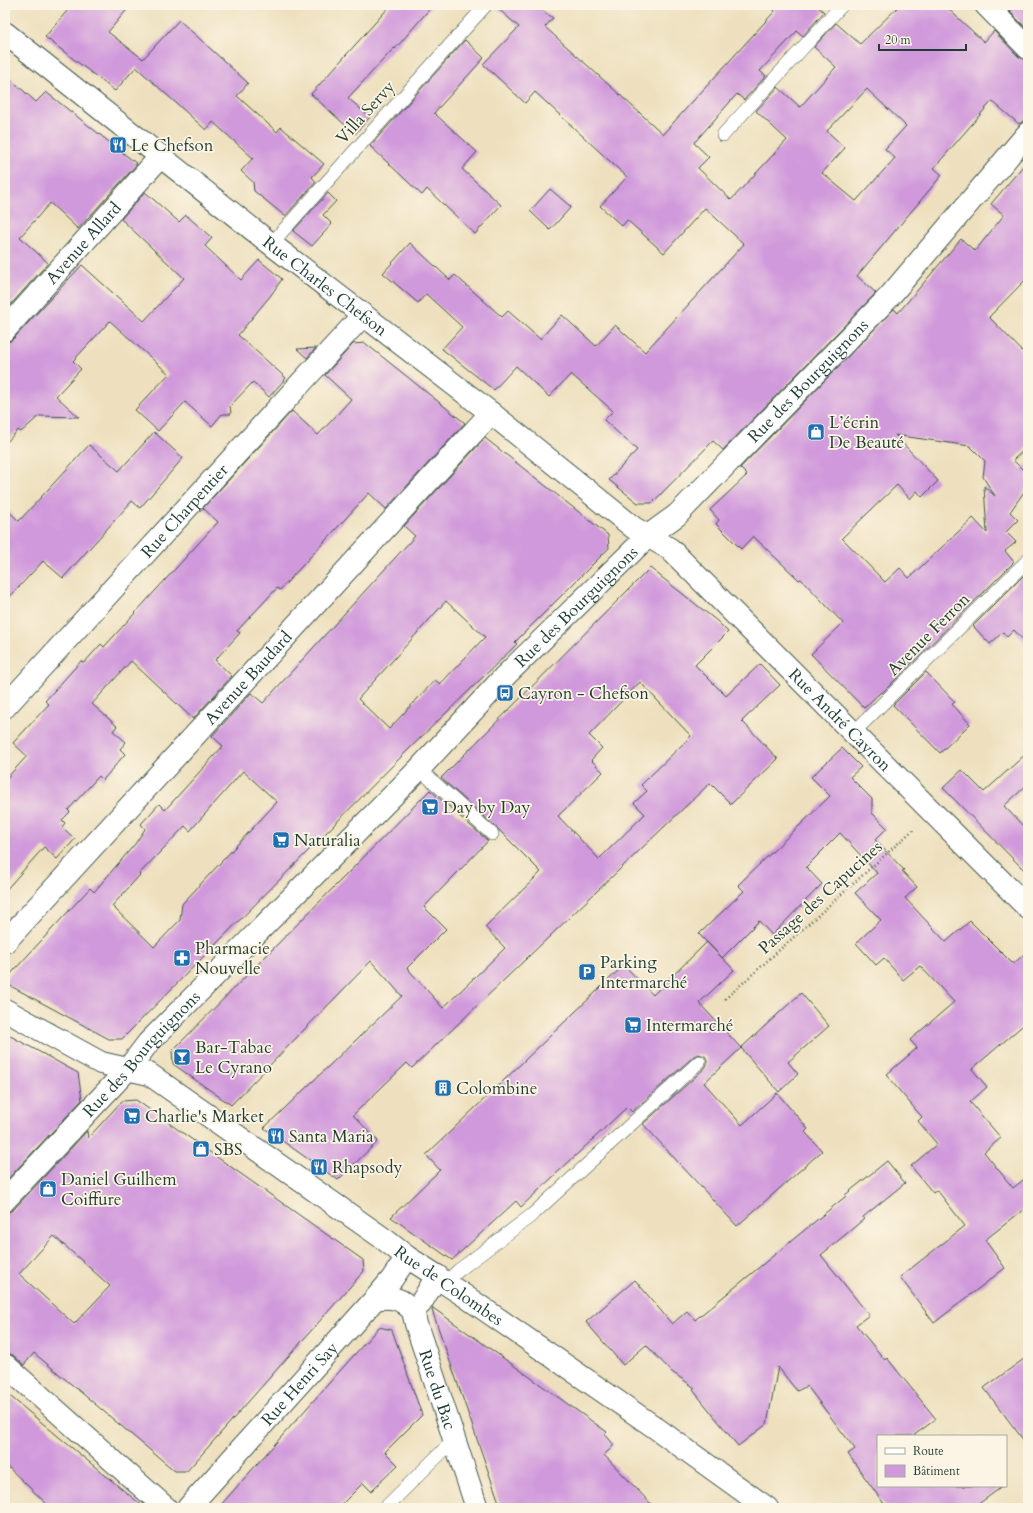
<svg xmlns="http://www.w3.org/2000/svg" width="1033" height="1513" font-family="Cardo,serif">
  <rect width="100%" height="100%" fill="#fcf5e5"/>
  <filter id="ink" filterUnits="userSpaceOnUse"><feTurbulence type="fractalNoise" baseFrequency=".025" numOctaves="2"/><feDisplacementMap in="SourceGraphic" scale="8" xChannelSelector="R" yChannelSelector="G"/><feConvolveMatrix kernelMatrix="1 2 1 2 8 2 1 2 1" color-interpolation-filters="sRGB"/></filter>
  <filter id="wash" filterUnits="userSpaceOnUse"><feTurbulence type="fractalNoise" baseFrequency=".012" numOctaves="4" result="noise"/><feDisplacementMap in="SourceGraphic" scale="16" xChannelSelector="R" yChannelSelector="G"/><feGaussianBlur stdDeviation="0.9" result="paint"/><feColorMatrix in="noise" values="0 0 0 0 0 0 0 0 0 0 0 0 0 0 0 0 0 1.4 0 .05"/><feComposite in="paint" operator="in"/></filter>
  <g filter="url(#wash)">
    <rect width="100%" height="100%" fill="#eee0be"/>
    <g id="blocks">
      <!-- building -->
      <path fill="#d099db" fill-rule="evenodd" d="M72,5H131L108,32L143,59L179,20L248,83L237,96L277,132L281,127L324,164L312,177L316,182L285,216L254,191L253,182L241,171L253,158L213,122L206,130L136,67L115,91L45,37Z
        M391,5H433L395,49L394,48L348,98L370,117L355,134L311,94Z
        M494,5H534L553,18L545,27L663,134L775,11L769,5H820L818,7L824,12L803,36L797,31L760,71L766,76L744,100L737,94L694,143L709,157L698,168L731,200L787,140L756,111L778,87L800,107L836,67L814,47L836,23L860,44L900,5H944L984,42L994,31L1019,57L1027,60L1028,121H1023L1019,124L992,101L934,168L942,175L857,276L876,293L723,450L713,441L652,503H638L609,480L637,450L604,420L613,411L571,374L549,397L516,366L494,390L442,349L462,327L426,294L418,303L383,273L410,243L450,280L455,275L502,317L508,311L540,339L562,315L596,346L615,325L645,352L744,244L705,208L664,253L627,220L622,226L600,206L627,177L535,92L525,103L483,64L519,27ZM867,89L906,126L885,149L895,158L856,201L822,173L845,148L827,131Z
        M1017,5H1025L1026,28L1010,12Z
        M465,40L484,58L434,113L477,152L462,169L501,205L475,234L427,189L422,195L370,146Z
        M5,74L36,102L46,92L137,164L78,229L50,203L20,237L48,263L5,311Z
        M1028,160V277L989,317L1028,357V446L1013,460L1022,469L1028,463V486L1010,512L1018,520L1006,532L1016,542L1005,551L1014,562L882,693L881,692L864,708L811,654L843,623L801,579L799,580L753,536L741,549L716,524L719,520L710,510L747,475L740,468L894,309L898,313L961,239L975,251L1004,215L991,204ZM895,435L970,446L985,461L983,477L995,496L984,486L987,533L973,518L909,578L900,568L885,582L842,538L897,485L910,499L917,491L922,497L938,481Z
        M550,189L571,207L550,230L530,211Z
        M145,192L179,222L186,215L212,238L205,246L241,280L259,260L282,279L271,295L238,335L286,378L269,397L253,382L230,406L231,414H222L212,426L185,402L158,431L135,410L169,374L110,321L73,361L81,369L56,396L79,417L39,416L21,432L18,430L5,444V342H9L14,338L82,265L144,321L184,278L121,219Z
        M328,193L336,201L323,215L332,224L312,246L293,231Z
        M365,343L465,423L386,509L369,493L280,590L277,588L237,631L240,633L215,660L232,676L193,719L131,661L92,704L117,726L113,731L126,742L120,749L125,754L103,780L99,776L68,810L70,812L62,820L65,823L62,827L75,839L67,848L57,859L44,847L5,891V780L27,756L13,743L49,704L45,701L81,661L84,663L101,644L104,647L218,522L203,508L292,411L318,435L335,417L351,399L325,375L353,344Z
        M316,348L307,358L297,349Z
        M154,432L183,458L140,508L132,501L63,578L43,561L5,602V508L19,521L89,445L119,471Z
        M485,438L608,535L609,548L515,642L517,644L410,748L122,1039H109L5,983V980L90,888L94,892L135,844L145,829L141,824L159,804L165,810L223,746L212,736L251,693L263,703L415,536L404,526ZM446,601L485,637L440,684L435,680L389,729L358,699ZM243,771L277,802L182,904L180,920L154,947L112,906L140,875L139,874L185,826L190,831Z
        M650,568L717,621L728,632L695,665L726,696L760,664L780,685L742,721L778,759L731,804L710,783L412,1068L407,1063L353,1115L378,1141L338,1180L264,1128L402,996L371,961L231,1105L173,1064L172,1051L430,790L488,841L424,907L446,929L407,968L443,1008L505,948L485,927L541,872L497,828L441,778ZM640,682L691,736L641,785L647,791L634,803L645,814L599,859L558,816L603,772L591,760L602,748L589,735Z
        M1025,574L1028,577V645L1014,630L1007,637L1003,632L990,644L973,626Z
        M926,672L955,702L952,704L970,724L940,753L893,705Z
        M842,748L861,767L850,777L872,799V813L887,828L875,840L904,870L902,871L917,887L905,898L946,942L970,921L1013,964L1028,951V1021L972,1069L987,1087L970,1102L1001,1138L984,1152L1013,1188L1028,1176V1206L985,1240L1005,1268L934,1323L900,1277L965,1226L937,1190L933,1193L911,1166L937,1144L918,1121L922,1117L886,1075L917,1048L910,1040L954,1002L920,966L903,980L884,958L876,965L856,943L881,920L855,893L877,873L840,833L806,867L822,884L772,935L759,921L722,958L699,934L744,891L738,885L830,796L811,777Z
        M1028,752V784L1004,806L1028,831V874L943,788L962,770L984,792Z
        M707,942L734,970L699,1003L741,1048L704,1083L742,1125L777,1093L808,1129L805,1132L822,1151L737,1226L643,1124L705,1068L707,1064V1060L705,1056L698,1054L694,1056L632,1112L627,1107L521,1207L516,1201L452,1260L391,1217L440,1170L426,1155L624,965L653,995Z
        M801,993L829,1026L788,1062L798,1074L779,1092L741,1048Z
        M5,1033L78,1073L82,1100L5,1182Z
        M136,1100L363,1260L364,1271L187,1471H175L34,1353L24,1365L13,1355L5,1353V1212H9L14,1209L87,1131L88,1138L122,1101ZM54,1236L110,1286L74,1324L19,1274Z
        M887,1161L905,1183L863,1217L864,1219L821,1255L869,1315L856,1325L885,1360L887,1358L936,1419L913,1436H878V1486H1003L973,1508H887L848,1454L855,1449L807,1386L797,1391L778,1367L767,1424L738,1446L693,1390L695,1388L672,1372L646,1345L623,1365L586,1322L635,1280L672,1324L687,1311L695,1320L846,1196L845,1195Z
        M433,1308L607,1432L605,1434L614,1445L604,1455L655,1508H501L432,1310Z
        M379,1327L392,1330L422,1415L385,1452L398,1465L371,1491L363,1483L338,1508H218Z
        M1028,1356V1446L984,1388Z
        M5,1392L77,1452L145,1508H51L5,1464Z"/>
    </g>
  </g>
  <g filter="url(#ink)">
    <use href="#blocks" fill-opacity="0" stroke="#3e5549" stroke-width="1"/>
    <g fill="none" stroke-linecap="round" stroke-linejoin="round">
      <defs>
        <path id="service" d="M723,135L842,5
          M271,244L486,5
          M853,733L1028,560
          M419,769L492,834
          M445,1283L459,1270L532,1215L699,1062
          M385,1508L455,1439"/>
        <g id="minor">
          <path d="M986,5L1028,48"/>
          <path id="s1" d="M5,33L271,244L491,413L634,528L670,549L1028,908"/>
          <path id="s2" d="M5,330L161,156"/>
          <path id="s3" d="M5,707L363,315"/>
          <path id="s4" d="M5,942L491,413"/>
          <path id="s5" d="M5,1010L101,1063L149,1074L384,1239L407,1257L437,1276L445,1283L462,1294L653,1426L767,1508"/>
          <path id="s6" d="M437,1276L421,1303L413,1311L416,1324L477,1508"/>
          <path d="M375,1299C392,1296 401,1298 413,1311"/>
          <path d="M5,1365L166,1508"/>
          <path id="s7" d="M188,1508L375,1299L392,1279L407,1257"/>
        </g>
        <g id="secondary">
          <path id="s8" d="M5,1200L128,1069L148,1043L419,769L505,676L648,536L677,515L889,297L1028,133"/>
        </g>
      </defs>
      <!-- service casing -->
      <use href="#service" stroke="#3e5549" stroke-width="14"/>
      <!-- minor casing -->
      <use href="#minor" stroke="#3e5549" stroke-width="24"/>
      <!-- secondary casing -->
      <use href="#secondary" stroke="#3e5549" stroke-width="24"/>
      <!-- path -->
      <path stroke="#3e5549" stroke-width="2.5" stroke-dasharray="1 3" stroke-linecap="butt" d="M725,999L914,829"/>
      <!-- service -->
      <use href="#service" stroke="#fff" stroke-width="13"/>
      <!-- minor -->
      <use href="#minor" stroke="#fff" stroke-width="22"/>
      <!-- secondary -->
      <use href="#secondary" stroke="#fff" stroke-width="22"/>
    </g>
  </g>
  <!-- icons -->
  <defs>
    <symbol id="restaurant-square" viewBox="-11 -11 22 22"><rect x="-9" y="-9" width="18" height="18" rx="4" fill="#1f6fb2" stroke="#fcf5e5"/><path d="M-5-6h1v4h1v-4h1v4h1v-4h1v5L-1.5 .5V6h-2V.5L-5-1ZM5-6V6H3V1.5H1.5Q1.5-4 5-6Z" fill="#fff"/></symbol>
    <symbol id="shop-square" viewBox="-11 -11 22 22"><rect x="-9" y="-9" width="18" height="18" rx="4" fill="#1f6fb2" stroke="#fcf5e5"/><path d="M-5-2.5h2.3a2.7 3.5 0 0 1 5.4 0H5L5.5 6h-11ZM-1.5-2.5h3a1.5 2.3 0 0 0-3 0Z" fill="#fff"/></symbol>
    <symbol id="bus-square" viewBox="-11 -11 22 22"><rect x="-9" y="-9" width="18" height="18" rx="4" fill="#1f6fb2" stroke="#fcf5e5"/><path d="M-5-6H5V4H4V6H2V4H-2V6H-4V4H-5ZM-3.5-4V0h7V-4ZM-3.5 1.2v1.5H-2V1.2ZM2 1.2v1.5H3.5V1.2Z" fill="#fff"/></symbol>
    <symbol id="supermarket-square" viewBox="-11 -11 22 22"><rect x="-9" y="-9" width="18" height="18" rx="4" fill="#1f6fb2" stroke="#fcf5e5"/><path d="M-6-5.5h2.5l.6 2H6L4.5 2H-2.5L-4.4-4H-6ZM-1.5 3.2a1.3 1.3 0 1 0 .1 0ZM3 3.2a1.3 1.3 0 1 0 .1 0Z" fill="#fff"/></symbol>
    <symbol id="pharmacy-square" viewBox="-11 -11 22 22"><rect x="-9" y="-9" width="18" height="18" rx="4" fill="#1f6fb2" stroke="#fcf5e5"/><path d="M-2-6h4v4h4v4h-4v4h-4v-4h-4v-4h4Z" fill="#fff"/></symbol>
    <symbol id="parking-square" viewBox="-11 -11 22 22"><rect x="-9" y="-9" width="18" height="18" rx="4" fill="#1f6fb2" stroke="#fcf5e5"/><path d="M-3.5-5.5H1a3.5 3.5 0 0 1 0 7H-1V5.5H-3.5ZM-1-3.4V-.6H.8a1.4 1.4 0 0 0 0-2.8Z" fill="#fff"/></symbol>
    <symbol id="bar-square" viewBox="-11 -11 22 22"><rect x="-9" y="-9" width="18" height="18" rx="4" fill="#1f6fb2" stroke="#fcf5e5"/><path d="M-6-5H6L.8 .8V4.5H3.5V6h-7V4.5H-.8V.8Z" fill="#fff"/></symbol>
    <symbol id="building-square" viewBox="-11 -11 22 22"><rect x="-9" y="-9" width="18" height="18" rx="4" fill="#1f6fb2" stroke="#fcf5e5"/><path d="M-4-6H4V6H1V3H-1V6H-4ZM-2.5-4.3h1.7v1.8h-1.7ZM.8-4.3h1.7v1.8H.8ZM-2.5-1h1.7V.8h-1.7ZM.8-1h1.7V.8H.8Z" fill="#fff"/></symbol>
  </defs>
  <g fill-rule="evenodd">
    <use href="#restaurant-square" x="108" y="135" width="20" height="20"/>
    <use href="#shop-square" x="806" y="422" width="20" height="20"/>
    <use href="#bus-square" x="495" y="683" width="20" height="20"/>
    <use href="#supermarket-square" x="420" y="797" width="20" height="20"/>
    <use href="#supermarket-square" x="271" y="830" width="20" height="20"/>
    <use href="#pharmacy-square" x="172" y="948" width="20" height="20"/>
    <use href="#parking-square" x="577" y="962" width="20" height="20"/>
    <use href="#supermarket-square" x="623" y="1015" width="20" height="20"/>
    <use href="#bar-square" x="172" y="1047" width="20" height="20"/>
    <use href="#building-square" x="433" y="1078" width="20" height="20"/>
    <use href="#supermarket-square" x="122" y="1106" width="20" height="20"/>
    <use href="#restaurant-square" x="266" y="1126" width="20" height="20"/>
    <use href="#shop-square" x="191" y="1139" width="20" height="20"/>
    <use href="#restaurant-square" x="309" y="1157" width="20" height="20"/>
    <use href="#shop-square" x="38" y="1179" width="20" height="20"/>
  </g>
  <g text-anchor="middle" stroke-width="3.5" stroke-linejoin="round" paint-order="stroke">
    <!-- street labels -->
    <g font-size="17" fill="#1f3d34" stroke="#fcf5e5">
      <text transform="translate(365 112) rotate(-48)" y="6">Villa Servy</text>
      <text dy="6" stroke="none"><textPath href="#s2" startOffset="117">Avenue Allard</textPath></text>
      <text dy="6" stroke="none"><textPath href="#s1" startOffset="408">Rue Charles Chefson</textPath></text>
      <text dy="6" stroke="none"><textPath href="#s8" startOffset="1148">Rue des Bourguignons</textPath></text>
      <text dy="6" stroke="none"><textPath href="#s3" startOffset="266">Rue Charpentier</textPath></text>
      <text dy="6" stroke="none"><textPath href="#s8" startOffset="824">Rue des Bourguignons</textPath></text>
      <text transform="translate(928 634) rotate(-45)" y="6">Avenue Ferron</text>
      <text dy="6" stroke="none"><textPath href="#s4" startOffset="359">Avenue Baudard</textPath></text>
      <text dy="6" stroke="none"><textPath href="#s1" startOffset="1083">Rue André Cayron</textPath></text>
      <text transform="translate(820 897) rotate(-42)" y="6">Passage des Capucines</text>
      <text dy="6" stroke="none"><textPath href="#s8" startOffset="200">Rue des Bourguignons</textPath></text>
      <text dy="6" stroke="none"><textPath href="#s5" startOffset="526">Rue de Colombes</textPath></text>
      <text dy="6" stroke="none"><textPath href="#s7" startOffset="167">Rue Henri Say</textPath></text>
      <text dy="6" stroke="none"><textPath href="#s6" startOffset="125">Rue du Bac</textPath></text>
    </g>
    <!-- poi labels -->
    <g font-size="17" fill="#1f3d34" stroke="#fcf5e5" text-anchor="start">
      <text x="131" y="151">Le Chefson</text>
      <text x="829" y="428">L’écrin<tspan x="829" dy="20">De Beauté</tspan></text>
      <text x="518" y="699">Cayron - Chefson</text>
      <text x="443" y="813">Day by Day</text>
      <text x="294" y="846">Naturalia</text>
      <text x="195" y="954">Pharmacie<tspan x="195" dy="20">Nouvelle</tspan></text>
      <text x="600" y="968">Parking<tspan x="600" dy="20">Intermarché</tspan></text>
      <text x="646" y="1031">Intermarché</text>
      <text x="195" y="1053">Bar-Tabac<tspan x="195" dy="20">Le Cyrano</tspan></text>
      <text x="456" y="1094">Colombine</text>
      <text x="145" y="1122">Charlie's Market</text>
      <text x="289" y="1142">Santa Maria</text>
      <text x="214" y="1155">SBS</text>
      <text x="332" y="1173">Rhapsody</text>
      <text x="61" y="1185">Daniel Guilhem<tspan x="61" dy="20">Coiffure</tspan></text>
    </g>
  </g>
  <!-- margin -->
  <rect width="1033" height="1513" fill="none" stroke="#fcf5e5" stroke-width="20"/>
  <!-- legend -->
  <rect x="877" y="1435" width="130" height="52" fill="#fcf5e5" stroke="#a4ab9e"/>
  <rect x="885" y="1448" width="20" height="6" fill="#ffffff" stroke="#a4ab9e"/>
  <text x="913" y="1455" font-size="12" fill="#1f3d34">Route</text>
  <rect x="885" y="1465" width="20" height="12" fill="#d099db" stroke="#a4ab9e"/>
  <text x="913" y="1475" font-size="12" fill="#1f3d34">Bâtiment</text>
  <!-- scale -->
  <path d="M879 44v6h87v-6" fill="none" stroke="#1f3d34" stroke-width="2"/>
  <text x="885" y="44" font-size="12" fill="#1f3d34" stroke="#fcf5e5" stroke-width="3" paint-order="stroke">20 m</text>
</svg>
